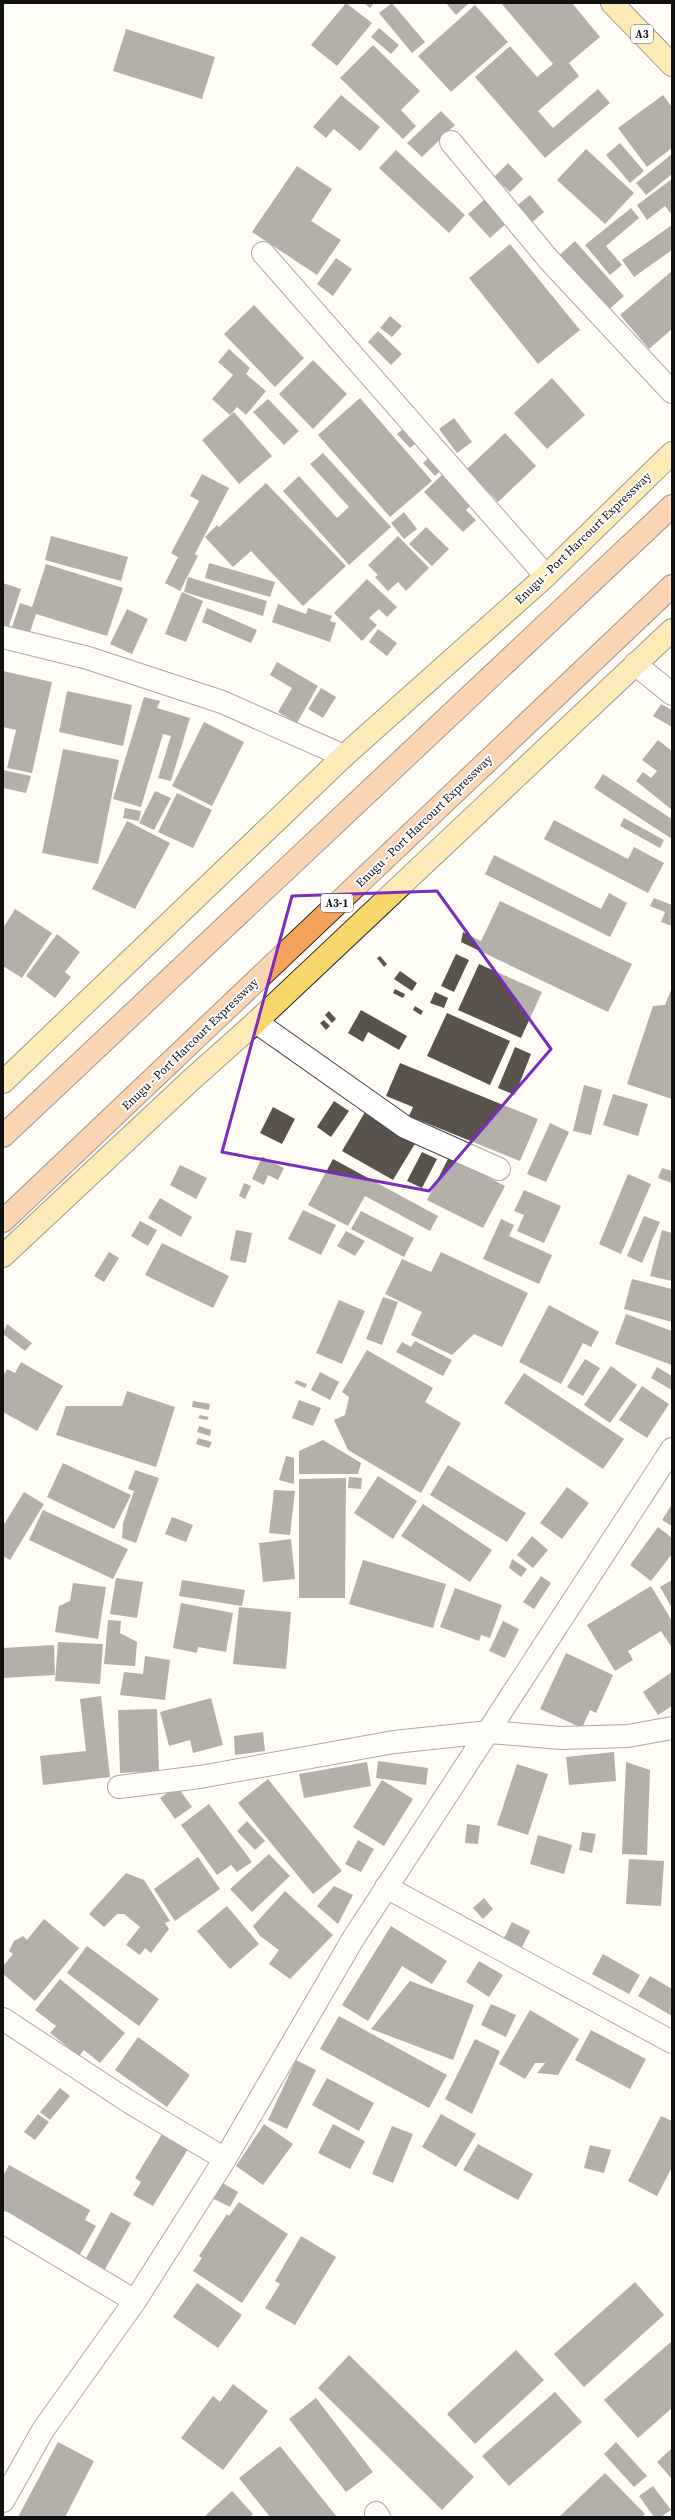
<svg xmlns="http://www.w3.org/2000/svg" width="675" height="2520" font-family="'Source Serif 4',serif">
  <rect width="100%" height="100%" fill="#fffdf5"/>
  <!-- building -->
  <path fill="#5a524d" d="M346,3L372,23L337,66L311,45Z
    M364,3H374L370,8Z
    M392,3L425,42L412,53L379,13Z
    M446,3H469L456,15Z
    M501,3H572L600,37L569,63L579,76L538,111L553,128L598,89L610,103L545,158L475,77L510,46L537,77L553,64Z
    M475,5L508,42L451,92L418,56Z
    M379,28L399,45L391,54L371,37Z
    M126,29L215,57L202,99L113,71Z
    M373,45L420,91L401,110L416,126L403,139L340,78Z
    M341,95L380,127L360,151L334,129L326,138L313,127Z
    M663,95L672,107V148L647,167L618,128Z
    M441,111L455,125L422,157L407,143Z
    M620,143L644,171L630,183L606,155Z
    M586,149L634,193L605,224L557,180Z
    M396,150L465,215L449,233L379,168Z
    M672,154V174L646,195L636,183Z
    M508,163L523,179L510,192L494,177Z
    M297,166L332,189L311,221L341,240L317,275L252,232Z
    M672,179V215L665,206L647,220L637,205Z
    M530,195L544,212L528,226L514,208Z
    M485,199L507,223L490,238L468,214Z
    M631,208L639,218L606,246L622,265L610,275L585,245Z
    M672,225V250L634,277L622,260Z
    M575,241L624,296L605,313L556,258Z
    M510,244L580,330L538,364L469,278Z
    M336,258L352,269L333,296L317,284Z
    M672,271V329L649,349L620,315Z
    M254,305L304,358L275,387L224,334Z
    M390,316L402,326L392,337L380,328Z
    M378,331L402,354L391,365L368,342Z
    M229,349L250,368L246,374L266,391L246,415L237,407L230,415L212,399L233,375L218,362Z
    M313,360L347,394L313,429L279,394Z
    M552,378L585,415L547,449L514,413Z
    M360,398L432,481L390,517L318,435Z
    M268,399L299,431L284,445L253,412Z
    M234,412L272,456L239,484L202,440Z
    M454,418L472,442L457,453L439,429Z
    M407,426L420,440L410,448L397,434Z
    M505,433L536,466L498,502L467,469Z
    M323,453L391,527L349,565L283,491L299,476L337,518L349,507L310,464Z
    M433,454L444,467L435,476L423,463Z
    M445,472L474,502L466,510L476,520L463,532L424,492Z
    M202,474L229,488L195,554L198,556L180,591L165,583L178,557L171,553L199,501L190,496Z
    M266,483L346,566L303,606L251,551L233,567L205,537L217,525L219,527Z
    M404,512L417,529L404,539L391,523Z
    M426,527L449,549L432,566L409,544Z
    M51,536L128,557L121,581L45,560Z
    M398,536L429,568L406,591L398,582L388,591L375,577L378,575L368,565Z
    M209,563L275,582L270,597L205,578Z
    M46,564L123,588L107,636L36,614L28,638L10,633L20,603L32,607Z
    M188,577L267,601L263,616L184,592Z
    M367,579L397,607L387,617L379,609L369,618L377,625L362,641L334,613Z
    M3,583L21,589L9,626L3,625Z
    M182,592L203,601L186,642L165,634Z
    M278,604L306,614L308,608L332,616L330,621L336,623L330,642L272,622Z
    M207,608L257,630L251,643L202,622Z
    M127,609L148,619L132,654L110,644Z
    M378,629L397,643L387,656L369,642Z
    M277,662L318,686L297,723L278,712L292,688L270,675Z
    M3,671L52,682L32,773L7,768L16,730L3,727Z
    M321,688L336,697L323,718L308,709Z
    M67,691L132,705L123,746L59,732Z
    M144,697L160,701L157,708L190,718L171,781L158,778L171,736L163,734L141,807L113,799Z
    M661,704L672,710V727L653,716Z
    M204,722L244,742L212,806L172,786Z
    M658,740L672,751V810L636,781L643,772L651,778L657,771L642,760Z
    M63,749L119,760L98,864L42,853Z
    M3,770L31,776L26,793L3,788Z
    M603,774L672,819V839L594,788Z
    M155,791L171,798L154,830L139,823Z
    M177,793L212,810L193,848L158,832Z
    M125,808L141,811L139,821L123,818Z
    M624,818L664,840L660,848L620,826Z
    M554,820L628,859L634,847L664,863L648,893L544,839Z
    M127,821L170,843L135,909L92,889Z
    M494,855L601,909L609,893L627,903L610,937L485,874Z
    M654,898L672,905V926L661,922L665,912L650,906Z
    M500,901L632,964L608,1012L461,942L463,932L481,941Z
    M15,909L52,933L22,978L3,966V928Z
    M57,934L80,952L65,972L71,977L55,998L26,976Z
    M456,954L469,960L454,992L441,986Z
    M380,956L387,964L384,967L377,958Z
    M479,964L542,992L521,1038L458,1010Z
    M400,971L417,983L412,991L394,979Z
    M672,987V1099L627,1084L653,1006L665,1005Z
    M395,989L405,994L403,998L393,993Z
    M435,992L448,998L444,1008L430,1003Z
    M415,1006L423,1011L421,1015L413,1010Z
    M361,1010L407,1036L399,1050L368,1032L363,1042L348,1033Z
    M329,1011L336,1019L332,1023L325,1015Z
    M447,1013L510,1041L490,1085L427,1056Z
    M324,1020L330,1026L326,1030L320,1023Z
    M515,1047L531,1054L515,1095L498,1088Z
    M400,1063L538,1119L520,1161L409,1116L413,1107L386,1096Z
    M584,1085L602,1090L591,1135L573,1131Z
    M613,1094L648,1104L638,1136L603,1125Z
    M334,1101L349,1111L331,1137L317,1127Z
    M273,1107L295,1119L282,1144L260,1133Z
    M365,1112L416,1142L393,1180L342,1151Z
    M550,1123L569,1132L546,1182L527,1174Z
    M422,1152L437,1159L422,1188L407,1181Z
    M262,1157L284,1168L278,1180L268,1175L264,1185L252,1179Z
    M449,1157L505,1186L483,1228L427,1200Z
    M333,1159L438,1216L430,1231L365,1196L348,1226L308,1205Z
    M180,1165L207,1178L196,1199L170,1185Z
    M662,1168L672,1171V1183L658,1178Z
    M628,1174L651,1184L621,1254L599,1244Z
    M244,1183L251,1186L245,1199L239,1196Z
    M524,1190L561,1206L544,1243L517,1231L524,1215L514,1211Z
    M160,1198L192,1217L181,1237L148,1218Z
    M303,1210L336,1225L321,1255L288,1239Z
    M361,1211L414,1238L404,1257L351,1229Z
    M644,1216L660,1222L642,1263L627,1256Z
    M501,1219L514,1225L509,1236L552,1255L539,1284L483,1259Z
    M140,1221L157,1230L148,1246L131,1236Z
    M236,1230L252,1233L246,1263L230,1260Z
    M662,1230L672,1233V1281L650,1276Z
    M346,1231L365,1241L355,1256L337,1246Z
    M162,1243L229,1276L213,1308L145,1275Z
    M109,1252L119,1258L104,1282L94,1276Z
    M441,1252L528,1293L502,1347L474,1334L452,1355L411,1335L422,1312L385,1294L402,1259L431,1272Z
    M632,1279L672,1289V1322L624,1309Z
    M383,1297L398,1302L382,1345L366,1339Z
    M339,1300L365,1311L342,1364L316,1353Z
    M549,1305L599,1332L591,1347L583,1343L561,1384L519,1362Z
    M626,1314L672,1331V1365L615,1344Z
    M7,1324L32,1343L25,1351L3,1334Z
    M415,1341L452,1360L443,1376L396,1352L402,1342L411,1347Z
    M367,1350L433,1388L425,1402L461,1423L421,1493L348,1450L334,1420L345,1415L349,1397L342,1392Z
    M585,1359L600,1368L583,1396L567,1387Z
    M21,1362L63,1386L37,1431L3,1412V1376L7,1369L15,1373Z
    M611,1366L637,1385L610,1423L584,1405Z
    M657,1367L672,1376V1390L651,1378Z
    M320,1372L339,1382L330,1400L311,1390Z
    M524,1373L624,1439L603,1469L504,1403Z
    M297,1380L307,1384L305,1388L294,1383Z
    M642,1386L669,1404L647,1438L619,1420Z
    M127,1391L175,1407L156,1467L56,1435L66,1406H122Z
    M299,1400L321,1408L313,1426L292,1418Z
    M193,1401L210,1404L209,1410L192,1407Z
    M200,1415L209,1417L207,1420L198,1418Z
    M199,1426L211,1430L210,1436L197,1432Z
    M198,1438L212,1442L209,1448L196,1444Z
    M323,1440L361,1463L358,1474H299V1451Z
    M286,1456L294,1458V1484L279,1480Z
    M63,1463L131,1495L114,1529L47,1497Z
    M448,1465L526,1513L507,1542L430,1495Z
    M135,1470L159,1478L136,1543L122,1538L123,1523L134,1491L128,1489Z
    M378,1476L417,1501L393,1539L354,1513Z
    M349,1477L362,1478L361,1489L348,1488Z
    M346,1478L345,1598H299V1479Z
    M567,1487L589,1503L562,1539L540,1523Z
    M274,1490L295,1491L290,1535L269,1533Z
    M24,1492L44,1504L10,1560L3,1556V1526Z
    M423,1504L492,1550L470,1582L401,1536Z
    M672,1504V1526L662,1520Z
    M43,1510L128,1549L113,1579L29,1540Z
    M172,1517L193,1525L186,1542L165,1534Z
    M658,1527L672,1538V1554L651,1581L630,1565Z
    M532,1536L548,1550L533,1568L517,1555Z
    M291,1539L295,1579L263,1582L259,1543Z
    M512,1559L527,1569L521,1577L509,1568Z
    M363,1560L446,1584L433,1628L349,1604Z
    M541,1576L551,1583L534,1609L523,1602Z
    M116,1578L143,1582L137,1618L110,1614Z
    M182,1580L245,1590L242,1606L179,1596Z
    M672,1580V1608L660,1587Z
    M73,1583L106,1587L98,1639L55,1632L59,1606L70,1601Z
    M651,1586L672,1621V1648L661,1631L628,1651L633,1660L615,1671L587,1625Z
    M455,1588L502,1605L490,1638L481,1635L479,1641L440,1627Z
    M181,1603L233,1613L226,1652L198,1647L197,1653L173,1648Z
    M239,1607L291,1612L286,1669L233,1664Z
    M108,1620L121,1621L120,1633L137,1642L135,1666L104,1664Z
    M503,1621L519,1629L505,1658L489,1651Z
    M58,1642L103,1644L100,1684L55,1681Z
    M54,1645L55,1675L3,1678V1648Z
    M566,1653L613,1675L596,1713L590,1710L582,1728L540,1709Z
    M145,1656L170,1660L165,1700L120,1695L124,1672L143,1674Z
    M672,1672V1706L658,1715L643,1692Z
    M101,1696L110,1777L43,1785L40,1756L86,1751L80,1699Z
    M211,1698L223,1745L193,1753L190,1740L169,1746L160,1712Z
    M157,1709L159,1771L120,1773L118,1710Z
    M263,1732L265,1751L235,1755L234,1736Z
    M614,1752L616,1781L569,1785L566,1757Z
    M378,1761L428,1768L426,1785L376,1778Z
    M367,1762L371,1786L304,1798L299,1774Z
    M626,1762L650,1770L647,1855L622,1854Z
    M517,1764L548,1774L528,1835L497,1825Z
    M268,1779L342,1871L313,1894L238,1803Z
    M382,1780L413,1799L384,1846L353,1827Z
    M177,1786L192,1807L175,1819L160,1798Z
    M209,1804L252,1862L237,1872L231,1865L217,1875L181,1825Z
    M247,1821L265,1841L255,1850L237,1831Z
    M467,1824L480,1826L478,1844L465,1843Z
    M582,1832L596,1834L592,1853L579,1850Z
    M538,1835L572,1845L564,1874L530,1864Z
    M358,1840L374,1849L361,1872L345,1864Z
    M269,1854L290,1876L252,1912L230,1889Z
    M198,1857L220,1889L175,1921L154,1889Z
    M629,1859L664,1861L661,1906L626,1904Z
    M126,1873L144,1880L170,1921L165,1923L169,1929L151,1953L145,1948L140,1955L126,1945L140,1927L124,1914H117L104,1927L89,1914Z
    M334,1886L353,1895L338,1924L317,1906Z
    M285,1891L333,1935L290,1979L269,1964L279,1950L260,1936L253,1926Z
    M484,1898L493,1909L483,1919L473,1908Z
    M227,1906L259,1944L230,1969L197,1931Z
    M44,1919L79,1948L35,2001L3,1974V1966L13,1954L9,1951L14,1941L23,1936L27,1940Z
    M512,1922L530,1931L522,1947L504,1938Z
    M391,1926L447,1961L432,1984L402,1966L368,2021L342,2005Z
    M87,1946L159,1999L139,2026L67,1973Z
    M603,1954L640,1975L629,1994L592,1974Z
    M479,1961L503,1975L489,1997L466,1982Z
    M650,1976L672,1989V2016L638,1996Z
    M60,1979L125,2033L100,2063L84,2050L79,2056L50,2033L56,2026L35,2010Z
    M410,1981L474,2005L453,2060L371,2029Z
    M491,2004L516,2015L506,2037L481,2025Z
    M530,2010L579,2039L558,2075L537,2073L545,2063H535L525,2079L499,2064Z
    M339,2016L447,2075L429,2108L320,2049Z
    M591,2030L646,2059L630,2089L575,2060Z
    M138,2037L190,2075L167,2107L115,2070Z
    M475,2039L500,2051L472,2114L445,2099Z
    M296,2060L316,2070L287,2129L268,2120Z
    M327,2078L374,2103L359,2131L312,2105Z
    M60,2088L70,2096L50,2120L40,2112Z
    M38,2114L49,2122L35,2140L24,2132Z
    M441,2114L476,2134L456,2167L422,2147Z
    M661,2116L672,2121V2167L657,2196L628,2181Z
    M264,2124L293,2144L263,2185L236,2166Z
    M333,2124L365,2141L350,2169L318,2153Z
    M392,2126L413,2134L393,2183L372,2174Z
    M162,2134L188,2149L153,2206L133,2195L141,2182L135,2178Z
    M478,2144L533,2174L518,2200L463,2170Z
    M590,2145L611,2150L604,2173L584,2168Z
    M9,2165L90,2210L85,2220L96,2226L79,2256L3,2213V2176Z
    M221,2182L238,2192L230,2207L212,2198Z
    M239,2202L288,2234L242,2303L193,2271L202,2258L199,2256L227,2214L229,2216Z
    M111,2212L131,2223L104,2271L85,2260Z
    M301,2236L336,2257L295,2325L265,2308L280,2284L275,2281Z
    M635,2282L664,2315L584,2387L554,2354Z
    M197,2283L242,2315L218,2348L173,2317Z
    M672,2341V2408L638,2438L604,2400Z
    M516,2350L544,2380L475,2444L447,2414Z
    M349,2355L474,2477L442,2510L318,2388Z
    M233,2384L268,2411L223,2470L181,2438L213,2396L220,2402Z
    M555,2392L582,2422L509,2486L482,2456Z
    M316,2398L373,2472L346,2492L289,2419Z
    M58,2442L94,2461L65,2517H18Z
    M616,2442L647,2476L634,2487L604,2454Z
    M280,2446L337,2517H270L239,2478Z
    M672,2448V2479L657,2462Z
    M605,2473L645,2514L642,2517H559Z
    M653,2486L671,2510L661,2517H654L639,2496Z
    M232,2491L253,2514L250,2517H204Z"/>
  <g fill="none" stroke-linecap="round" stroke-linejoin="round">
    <defs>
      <path id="street" d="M451,142L549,260L672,392
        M263,253L546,576
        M3,637L88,658L222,702L344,756
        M635,664L672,694
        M256,1022L405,1127L499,1169
        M119,1787L200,1777L394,1742L489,1732L561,1738L628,1736L672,1728
        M386,1887L672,2042
        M3,2019L131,2103L225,2159
        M3,2222L135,2301
        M3,2501L43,2430L135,2301L225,2159L353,1939L672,1449
        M376,2513L379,2517"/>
      <path id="primary" d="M612,3L672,65
        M3,1082L344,756L546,576L672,453
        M3,1256L190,1081L256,1022L672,630"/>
      <path id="highway" d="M3,1136L672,506
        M3,1221L672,586"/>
    </defs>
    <!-- street casing -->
    <use href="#street" stroke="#444" stroke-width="24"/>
    <!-- primary casing -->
    <use href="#primary" stroke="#222" stroke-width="24"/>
    <!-- highway casing -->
    <use href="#highway" stroke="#222" stroke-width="24"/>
    <!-- street -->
    <use href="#street" stroke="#fff" stroke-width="22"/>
    <!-- primary -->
    <use href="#primary" stroke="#f9d66b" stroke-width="22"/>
    <!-- highway -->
    <use href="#highway" stroke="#f5a25d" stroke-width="22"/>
  </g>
  <!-- marked area -->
  <path d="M0 0H675V2520H0ZM437,891L551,1049L429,1191L222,1152L292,896Z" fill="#fffdf5" fill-opacity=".55" fill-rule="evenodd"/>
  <path fill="none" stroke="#7b2cbf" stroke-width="3" stroke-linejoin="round" d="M437,891L551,1049L429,1191L222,1152L292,896Z"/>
  <g text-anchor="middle" stroke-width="4" stroke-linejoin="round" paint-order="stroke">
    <!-- shield labels -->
    <g fill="#fff" stroke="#585858" stroke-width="1">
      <rect x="631" y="25" width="22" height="18" rx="3"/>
      <rect x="321" y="894" width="32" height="18" rx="3"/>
    </g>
    <g font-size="11" font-weight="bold" fill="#111">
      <text x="642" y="38">A3</text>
      <text x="337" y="907">A3-1</text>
    </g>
    <!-- street labels -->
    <g font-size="12" fill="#111" stroke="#fff">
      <text transform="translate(583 538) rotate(-44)" y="4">Enugu - Port Harcourt Expressway</text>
      <text transform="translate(424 821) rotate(-44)" y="4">Enugu - Port Harcourt Expressway</text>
      <text transform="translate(190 1044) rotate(-44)" y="4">Enugu - Port Harcourt Expressway</text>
    </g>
  </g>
  <!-- border -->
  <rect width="675" height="2520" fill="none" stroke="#111111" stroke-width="8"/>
</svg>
